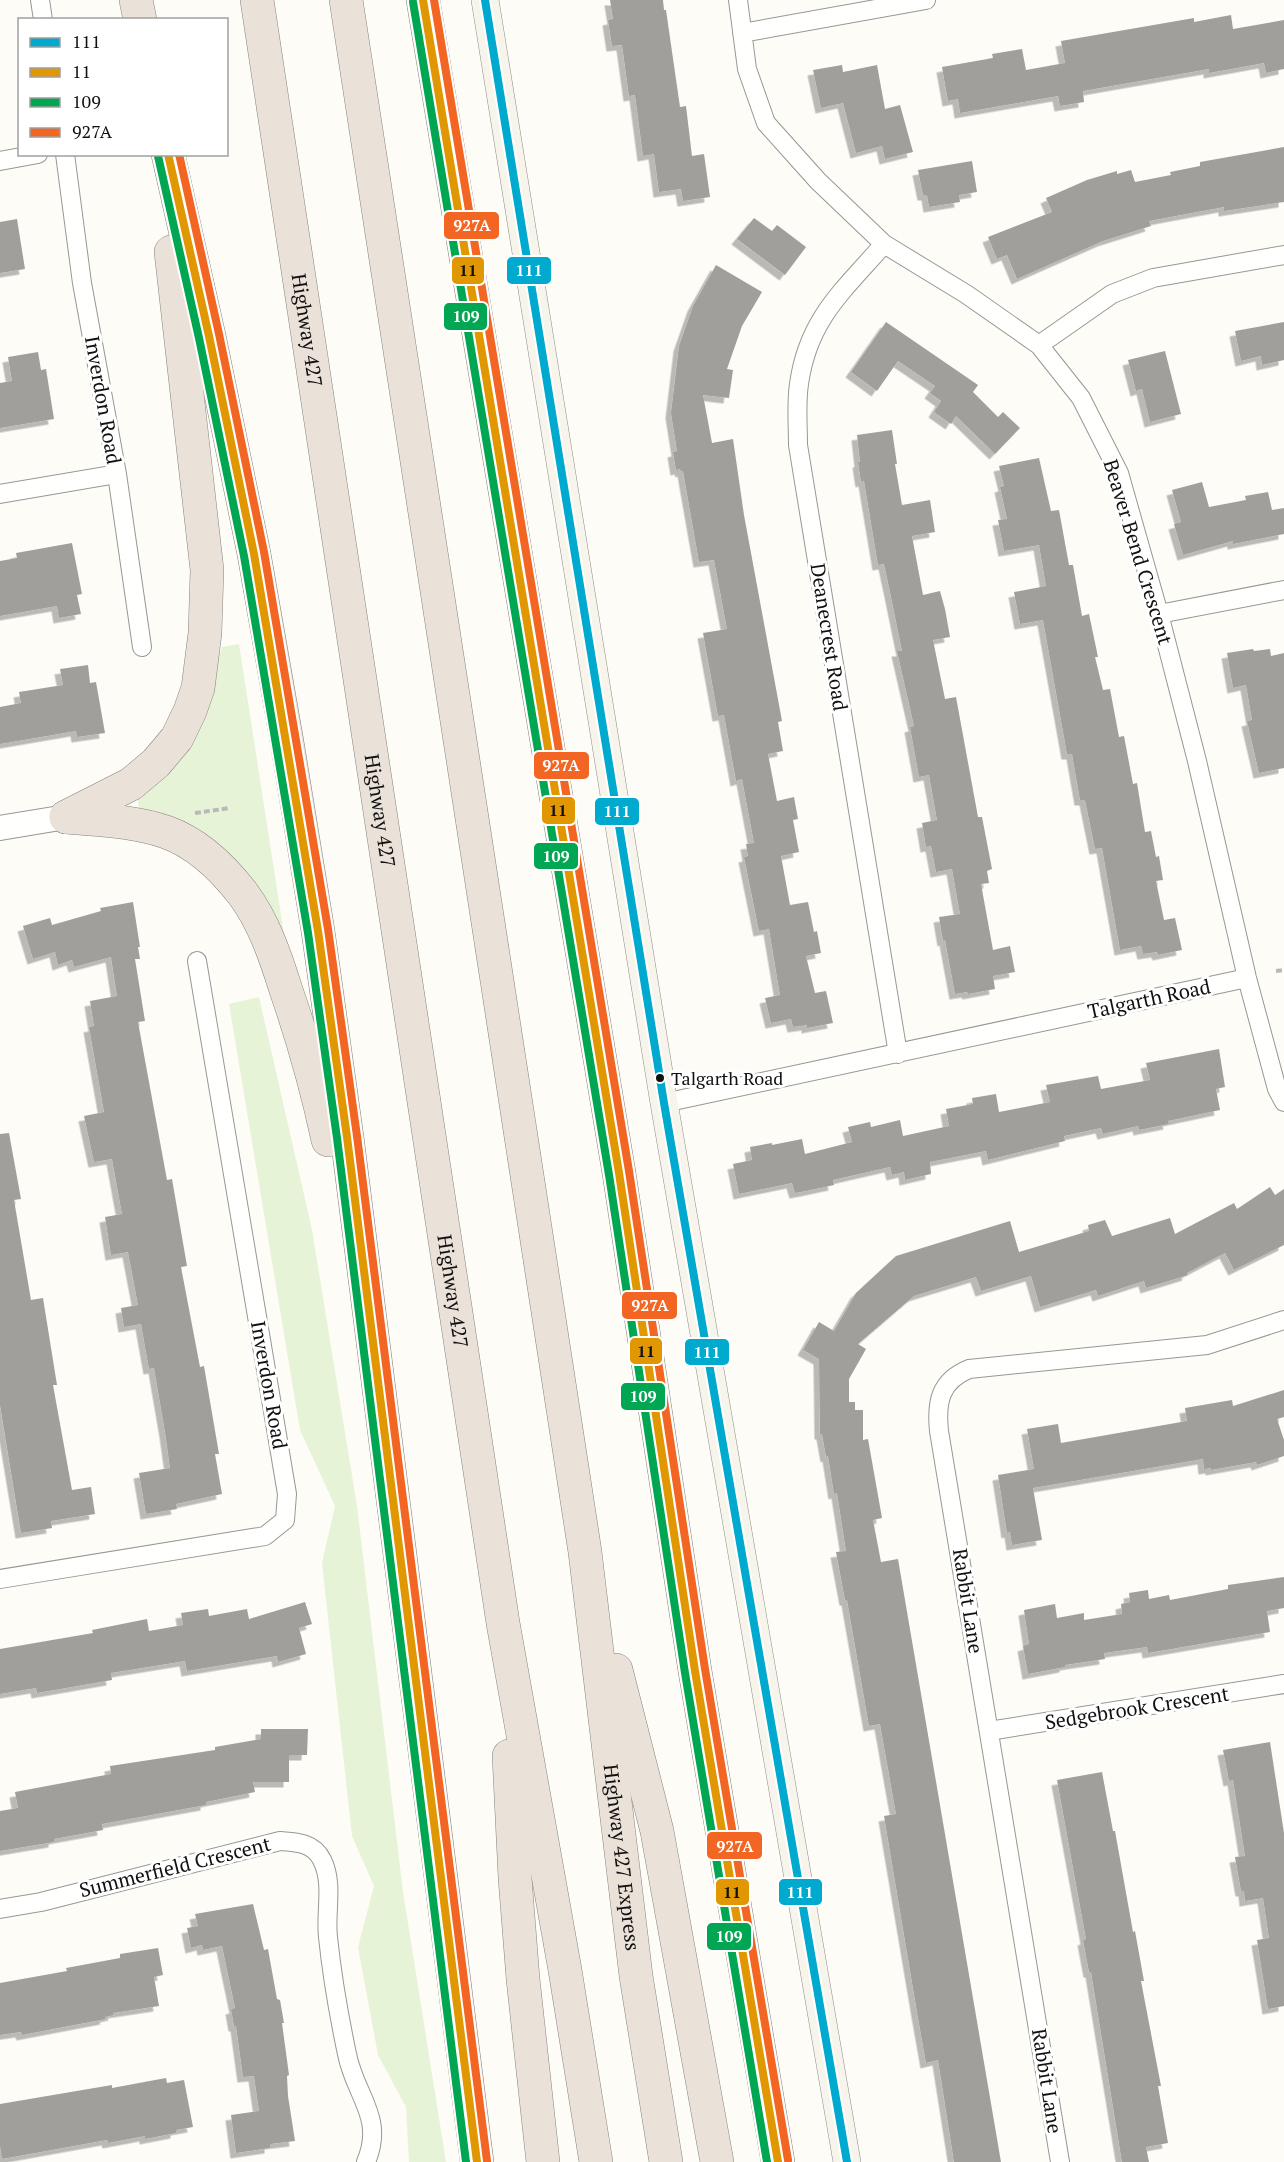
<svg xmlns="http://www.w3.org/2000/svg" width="1284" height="2162" font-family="'PT Serif',serif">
  <defs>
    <filter id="shadow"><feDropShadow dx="-5.5" dy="5.5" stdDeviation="0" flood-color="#0004"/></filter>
  </defs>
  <rect width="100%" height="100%" fill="#fdfcf7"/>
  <!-- green -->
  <path fill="#e7f3d7" d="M239,644L286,947L140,813L136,793L205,706L222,647Z
    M259,997L312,1230L357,1506L403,1892L446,2162H409L406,2107L378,2055L358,1947L374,1886L352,1836L322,1563L335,1506L300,1430L229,1004Z"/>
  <!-- building -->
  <path fill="#a19f9c" filter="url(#shadow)" d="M610,0H663L664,10H666L680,107L686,106L692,156L704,154L710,197L683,201L681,189L659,192L654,154L643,156L635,95L629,96L622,45L612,46L608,20L613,19Z
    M1231,15L1233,29L1284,20V69L1266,73L1264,63L1209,73V69L1083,91L1084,102L1060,106L1058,96L960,113L958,99L948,101L942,67L993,58L992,54L1022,49L1026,70L1065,63L1061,41L1194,18V22Z
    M842,65L843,72L877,65L885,109L900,105L913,152L885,159L882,146L856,153L843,103L821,108L813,70Z
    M1284,147V202L1224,211V207L1149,221L1151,226L1103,241L1017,279L1007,255L997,259L988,237L1052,212L1046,198L1087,180L1117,171V174L1131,170L1135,182L1171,175L1170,172L1200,166V162Z
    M972,161L977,192L959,195L960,202L929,207L927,195H923L918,170Z
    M754,218L772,231L777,225L806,247L785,275L737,239Z
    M17,219L25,269L0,273V222Z
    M716,265L762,292L742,326L727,369L733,370L729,398L703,395L712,443L733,439L744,515L782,721L778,722L783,751L768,754L777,801L794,797L798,819L793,820L799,852L781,856L790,905L808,902L814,932L817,931L821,953L806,956L815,993L826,991L833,1023L807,1028V1025L793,1027L791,1019L771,1023L765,998L780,995L769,929L759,931L744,857L748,856L746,844L754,843L742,779L736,781L724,715L718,716L703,633L727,629L714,560L699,562L683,471L681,472L680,469L676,470L673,452L677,451L671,413L679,346L693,306Z
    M886,322L978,385L973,392L998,417L1003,412L1020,428L995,454L956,416L951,424L934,412L941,401L930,393L935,386L898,361L877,391L851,372Z
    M1284,322V360L1262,365L1261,356L1241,361L1235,331Z
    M1165,351L1181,414L1150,422L1142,389L1136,391L1128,360Z
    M38,352L41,370L46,369L54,419L0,428V383L12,381L8,357Z
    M892,430L897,464H895L902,505L930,500L935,532L912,536L923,595L940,591L945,609L950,637L933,640L945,699L956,697L978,817H982L992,869L987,871L989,883L981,884L993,950L1010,946L1015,972L993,976L995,989L968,994L967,992L955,994L945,940L943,941L939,917L960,914L952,869L936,872L931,846L926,847L922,823L937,820L929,775L919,777L910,727L914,726L897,651H902L890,592L884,564L878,565L864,481L861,482L858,462H860L857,435Z
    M1039,458L1051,511L1059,510L1069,565H1073L1082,616L1089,614L1098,657H1095L1103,690L1110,689L1119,737L1124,736L1133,784L1137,783L1145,832L1151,831L1156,857L1159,856L1163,880L1156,881L1164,920L1175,918L1182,950L1158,955L1157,952L1143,954L1141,946L1120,950L1102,848L1095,849L1085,800H1080L1072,754H1067L1043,620L1020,624L1014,592L1046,586L1039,545L1004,551L998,520L1007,519L1000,487L1004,486L999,466Z
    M1202,482L1209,507L1246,500L1245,496L1268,492L1272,510L1284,508V534L1233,544V541L1183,555L1174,524L1181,522L1172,490Z
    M72,543L82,594L77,595L81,614L59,618L57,606L0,616V561L17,558L16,553Z
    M1253,649L1254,651L1270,649L1271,656L1284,653V768L1259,773L1247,721L1252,720L1246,685L1233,688L1227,653Z
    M88,665L90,683L96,682L105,733L77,737L76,731L0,744V707L21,703L19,692L63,685L60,669Z
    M133,902L140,947H138L140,959H135L145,1021L138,1022L167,1180L172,1179L187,1266L181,1267L200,1367L204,1366L219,1454H215L222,1494L176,1504L177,1509L146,1514L139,1473L170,1468L165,1432L154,1368L149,1369L141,1324L124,1327L121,1308L138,1305L128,1252L111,1255L105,1217L122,1214L112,1159L94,1162L84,1116L104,1112L89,1027L94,1026L90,1001L117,996L111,957L74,967L72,960L58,965L55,952L33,959L23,926L50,918L52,925L101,911L100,908Z
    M1219,1049L1225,1087L1216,1089L1220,1110L1168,1121L1169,1124L1139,1130L1138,1126L1103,1134L1101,1128L1064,1136L1065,1141L988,1160L986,1151L930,1162L931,1174L905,1180L904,1172L892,1175L890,1167L833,1180L834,1185L806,1191L795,1193L792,1183L739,1194L733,1164L752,1160L750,1147L772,1143V1145L802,1139L805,1154L852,1142L848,1127L870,1122L871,1127L900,1120L903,1136L949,1126L946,1109L973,1104L972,1098L996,1094L999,1112L1050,1102L1046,1085L1098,1076L1101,1089L1150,1080L1146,1063Z
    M9,1133L21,1199L14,1200L31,1300L43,1298L57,1385H53L72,1490L91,1487L95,1514L51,1521L52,1528L21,1533L0,1405V1134Z
    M1270,1187L1275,1195L1284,1189V1245L1234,1270L1225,1253L1187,1273L1188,1275L1146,1288L1144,1281L1098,1296L1096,1290L1040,1307L1031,1276L981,1291L976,1277L914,1296L858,1344L866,1349L849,1379V1402H855V1410H863V1440L868,1439L882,1518L873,1520L881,1562L898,1559L1001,2162H954L938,2060L926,2063L917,2012L884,1816L896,1814L880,1724L869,1726L847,1600H845L836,1552L846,1551L837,1493L834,1494L828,1456L826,1457L822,1434H820L819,1359L803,1350L819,1322L834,1331L856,1293L896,1256L1010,1221L1019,1252L1089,1231L1088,1225L1105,1220L1112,1236L1170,1218L1175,1234L1234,1203L1237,1209Z
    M1284,1390V1417L1277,1419L1284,1440V1456L1257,1465L1256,1462L1211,1470V1468L1204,1469L1203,1459L1033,1488L1042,1540L1012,1545L1010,1532L1007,1533L998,1475L1034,1469L1027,1429L1058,1424L1061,1443L1187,1421L1185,1408L1232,1400L1233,1406Z
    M1284,1577V1608L1267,1611L1270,1632L1148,1653L1147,1647L1104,1653L1105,1659L1065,1665V1667L1028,1674L1023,1646L1029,1644L1024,1610L1055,1604L1057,1618L1084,1613V1620L1122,1614L1121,1604L1130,1602L1129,1593L1148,1590L1149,1599L1169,1595L1170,1600L1228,1589V1585Z
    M305,1602L312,1624L299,1628L306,1654L278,1662L277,1656L187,1671L185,1661L111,1673L112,1680L37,1693L36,1688L0,1694V1649L93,1633L92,1630L147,1619L149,1631L183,1625L181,1613L208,1609L209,1616L247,1609L249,1619Z
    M261,1729H308L307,1755H289V1782H253L255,1792L206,1802V1805L102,1824L103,1830L54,1839V1842L0,1851V1811L18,1808L15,1792L111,1774L110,1766L215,1750V1747L261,1739Z
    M1270,1742L1284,1833V2006L1268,2009L1257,1940L1269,1938L1263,1898L1245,1901L1244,1891H1241L1235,1857L1245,1856L1233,1780L1229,1781L1223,1750Z
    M1102,1772L1113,1831H1115L1133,1932L1135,1931L1144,1981H1141L1161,2086H1158L1168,2143L1146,2147L1149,2162H1122L1091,1972H1089L1083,1940L1086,1939L1057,1780Z
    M253,1904L264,1950L268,1949L277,1999L280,2000L284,2023H282L289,2075L287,2076L288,2096L295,2141L270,2144V2148L236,2153L231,2115L259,2111L254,2076L243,2077L236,2026H234L231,2009L235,2008L222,1946L203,1950L202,1945L191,1948L187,1928L198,1926L195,1914Z
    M158,1948L163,1975L154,1977L159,2006L113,2013L114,2015L105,2017L106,2019L22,2035L21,2032L0,2035V1983L67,1971L66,1968L120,1958V1954Z
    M166,2078L167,2083L184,2080L193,2127L176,2130V2133L145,2139V2136L108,2143L107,2140L2,2159L0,2146V2104L112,2085V2088Z"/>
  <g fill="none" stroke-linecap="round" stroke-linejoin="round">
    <defs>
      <path id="minor" d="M40,0L43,20
        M738,0L747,69L766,123L818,181L884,244L966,294L1039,345L1081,398L1119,473L1159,614L1197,761L1247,978L1277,1089L1284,1102
        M742,33L926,0
        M65,154L82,283L117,474L142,647
        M0,161L38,154
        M884,244C843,291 808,319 799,384C796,404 798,425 798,445L898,1054
        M1039,345L1112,294L1153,278L1284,255
        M0,494L117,474
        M1159,614L1284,590
        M664,1103L1247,978
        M0,1579L265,1536L285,1520L287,1494L197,961
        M989,1731L1284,1684
        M0,1909L41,1902L280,1841C297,1842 314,1843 322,1860C334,1883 325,1913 328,1937C332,1976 339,2016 347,2054C355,2096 385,2117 366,2162
        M1060,2162L939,1431C936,1402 940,1381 969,1369L1207,1345L1284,1320"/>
      <path id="tertiary" d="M0,828L66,817"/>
      <path id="secondary" d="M485,0L664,1103L847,2162"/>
      <g id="motorway">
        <path d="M136,0L140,20"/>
        <path id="s1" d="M257,0L503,1623L565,1970L596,2162"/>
        <path id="s2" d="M346,0L585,1552L636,1976L666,2162"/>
        <path d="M423,0L619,1173L695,1671L778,2162"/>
        <path d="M168,154L209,336L254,554L287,742L318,931L347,1137L477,2162"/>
        <path d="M66,817L131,784L156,763L177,738L190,711L198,688L205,633L207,570L171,252"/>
        <path d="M66,817C98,820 135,821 166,832C197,843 223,868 243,894C264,922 276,958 286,990C303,1039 317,1089 328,1140"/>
        <path d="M616,1670L657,1831L717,2162"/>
        <path d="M509,1756L515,1878L523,1979L543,2162"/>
      </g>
    </defs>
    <!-- minor casing -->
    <use href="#minor" stroke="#979795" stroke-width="20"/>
    <!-- tertiary casing -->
    <use href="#tertiary" stroke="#979795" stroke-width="26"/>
    <!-- secondary casing -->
    <use href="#secondary" stroke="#8e8d8b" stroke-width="28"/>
    <!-- motorway casing -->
    <use href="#motorway" stroke="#858482" stroke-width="34"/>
    <!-- path -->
    <path stroke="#b9b9b8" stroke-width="4" stroke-dasharray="6 3" stroke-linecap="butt" d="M195,813L230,808
      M1276,971L1284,970"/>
    <!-- minor -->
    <use href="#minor" stroke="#fffffe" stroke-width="18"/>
    <!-- tertiary -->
    <use href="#tertiary" stroke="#fffffe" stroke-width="24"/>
    <!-- secondary -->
    <use href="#secondary" stroke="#f6f4eb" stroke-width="27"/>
    <!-- motorway -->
    <use href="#motorway" stroke="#eae1d8" stroke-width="33"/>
    <defs>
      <path id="bus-1" d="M485,0L664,1103L847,2162"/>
      <path id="bus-2" d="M423,0L619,1173L695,1671L778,2162
        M168,154L209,336L254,554L318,931L347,1137L477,2162"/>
      <path id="bus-3" d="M413,2L609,1175L685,1673L767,2162
        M158,156L199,338L244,556L308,933L337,1138L466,2162"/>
      <path id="bus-4" d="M434,0L629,1171L705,1669L788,2160
        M179,154L219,334L264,552L328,929L357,1136L487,2161"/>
    </defs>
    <!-- bus-1 casing -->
    <use href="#bus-1" stroke="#fff" stroke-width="12"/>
    <!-- bus-2 casing -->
    <use href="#bus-2" stroke="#fff" stroke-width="12"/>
    <!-- bus-3 casing -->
    <use href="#bus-3" stroke="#fff" stroke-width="12"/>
    <!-- bus-4 casing -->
    <use href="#bus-4" stroke="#fff" stroke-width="12"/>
    <!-- bus-1 -->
    <use href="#bus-1" stroke="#00a9ce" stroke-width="8"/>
    <!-- bus-2 -->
    <use href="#bus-2" stroke="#e09702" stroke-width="8"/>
    <!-- bus-3 -->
    <use href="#bus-3" stroke="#00a651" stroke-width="8"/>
    <!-- bus-4 -->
    <use href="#bus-4" stroke="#f26522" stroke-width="8"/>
  </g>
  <!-- markers -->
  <circle fill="#111" stroke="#fff" stroke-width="2" cx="660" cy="1078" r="5"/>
  <g text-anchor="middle" stroke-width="6" stroke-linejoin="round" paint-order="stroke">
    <!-- bus labels -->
    <g font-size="18" fill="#111" stroke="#fff" text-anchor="start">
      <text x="671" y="1085">Talgarth Road</text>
    </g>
    <!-- street labels -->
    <g font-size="20" fill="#111" stroke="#fff">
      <text dy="7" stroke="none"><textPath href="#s1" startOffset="334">Highway 427</textPath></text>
      <text transform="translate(103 400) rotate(80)" y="7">Inverdon Road</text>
      <text transform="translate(1138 552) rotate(73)" y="7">Beaver Bend Crescent</text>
      <text transform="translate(829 637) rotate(81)" y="7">Deanecrest Road</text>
      <text dy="7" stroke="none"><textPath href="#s1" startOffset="820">Highway 427</textPath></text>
      <text transform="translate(1149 999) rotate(-12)" y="7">Talgarth Road</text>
      <text dy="7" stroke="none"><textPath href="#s1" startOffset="1306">Highway 427</textPath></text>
      <text transform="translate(269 1385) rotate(80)" y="7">Inverdon Road</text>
      <text transform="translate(968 1601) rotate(81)" y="7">Rabbit Lane</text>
      <text transform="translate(1137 1708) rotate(-9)" y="7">Sedgebrook Crescent</text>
      <text dy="7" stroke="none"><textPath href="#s2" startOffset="1878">Highway 427 Express</textPath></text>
      <text transform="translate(175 1867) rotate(-14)" y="7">Summerfield Crescent</text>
      <text transform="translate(1047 2081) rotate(81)" y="7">Rabbit Lane</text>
    </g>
  </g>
  <g stroke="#fff" stroke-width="2">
    <rect x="443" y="211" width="57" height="29" rx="6" fill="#f26522"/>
    <rect x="451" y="256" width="34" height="29" rx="6" fill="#e09702"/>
    <rect x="506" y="256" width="46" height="29" rx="6" fill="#00a9ce"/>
    <rect x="443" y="302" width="45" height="29" rx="6" fill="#00a651"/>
    <rect x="533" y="751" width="57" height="29" rx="6" fill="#f26522"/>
    <rect x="541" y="796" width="35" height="29" rx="6" fill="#e09702"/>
    <rect x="594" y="797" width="46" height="29" rx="6" fill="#00a9ce"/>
    <rect x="533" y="842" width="46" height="28" rx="6" fill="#00a651"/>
    <rect x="621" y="1291" width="57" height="29" rx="6" fill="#f26522"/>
    <rect x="629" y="1337" width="34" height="28" rx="6" fill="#e09702"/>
    <rect x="684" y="1338" width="46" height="28" rx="6" fill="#00a9ce"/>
    <rect x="620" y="1382" width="46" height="29" rx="6" fill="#00a651"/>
    <rect x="706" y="1831" width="57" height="29" rx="6" fill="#f26522"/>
    <rect x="715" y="1878" width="35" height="28" rx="6" fill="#e09702"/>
    <rect x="778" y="1878" width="45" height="28" rx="6" fill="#00a9ce"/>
    <rect x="706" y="1922" width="46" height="29" rx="6" fill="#00a651"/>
  </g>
  <g font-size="16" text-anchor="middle" font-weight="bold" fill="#fff">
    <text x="472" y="231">927A</text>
    <text x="529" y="276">111</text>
    <text x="466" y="322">109</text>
    <text x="561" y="771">927A</text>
    <text x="617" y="817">111</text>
    <text x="556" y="862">109</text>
    <text x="650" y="1311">927A</text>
    <text x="707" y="1358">111</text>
    <text x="643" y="1402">109</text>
    <text x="735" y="1852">927A</text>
    <text x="800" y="1898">111</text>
    <text x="729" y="1942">109</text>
  </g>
  <g font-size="16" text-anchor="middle" font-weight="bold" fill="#111">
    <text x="468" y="276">11</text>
    <text x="558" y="816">11</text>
    <text x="646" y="1357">11</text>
    <text x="732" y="1898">11</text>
  </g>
  <!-- legend -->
  <rect x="18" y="18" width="210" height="138" fill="#ffffff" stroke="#a0a0a0" stroke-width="1.5"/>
  <rect x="30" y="38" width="30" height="9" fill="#00a9ce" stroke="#a0a0a0" stroke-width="1.5"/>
  <text x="72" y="48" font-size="18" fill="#111111">111</text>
  <rect x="30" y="68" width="30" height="9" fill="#e09702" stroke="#a0a0a0" stroke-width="1.5"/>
  <text x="72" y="78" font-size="18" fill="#111111">11</text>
  <rect x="30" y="98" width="30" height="9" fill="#00a651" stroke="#a0a0a0" stroke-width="1.5"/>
  <text x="72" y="108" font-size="18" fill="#111111">109</text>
  <rect x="30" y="128" width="30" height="9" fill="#f26522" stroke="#a0a0a0" stroke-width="1.5"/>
  <text x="72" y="138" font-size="18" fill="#111111">927A</text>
</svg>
